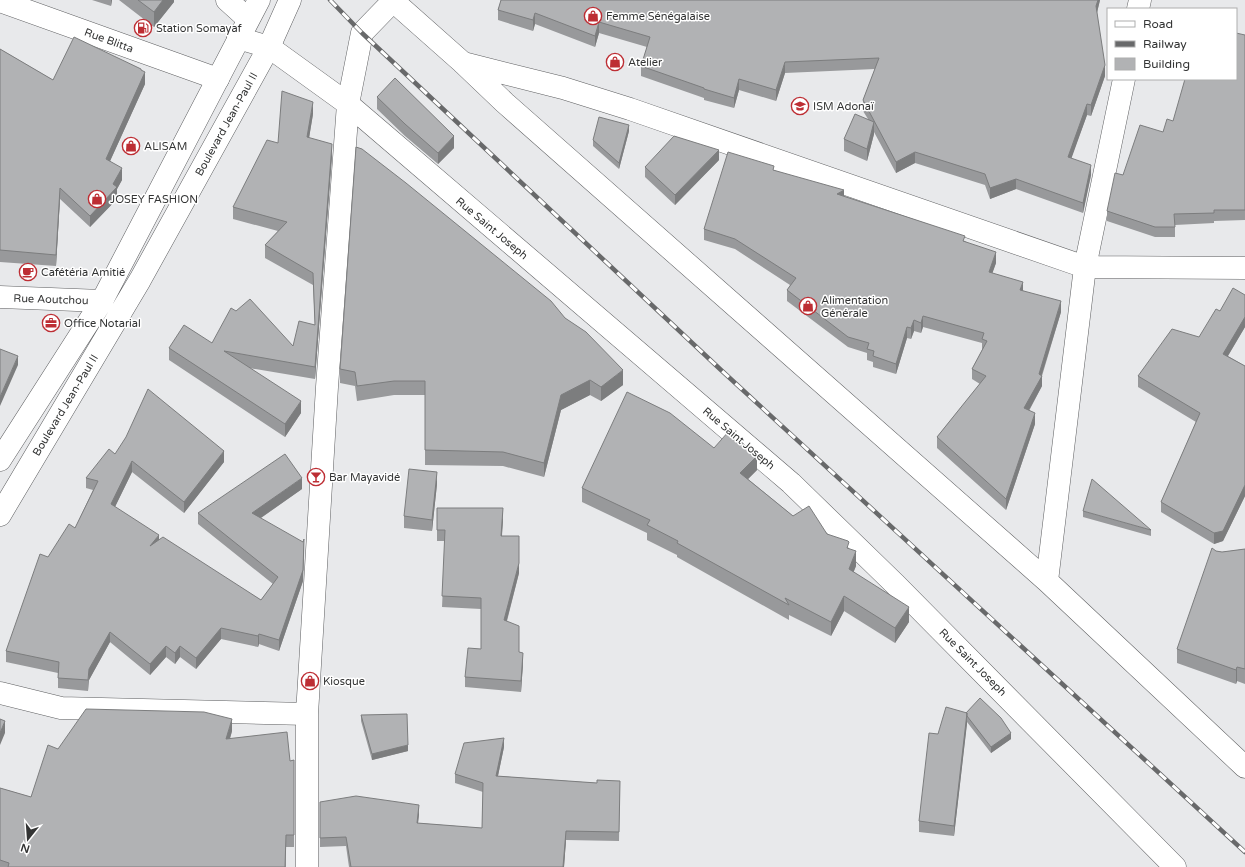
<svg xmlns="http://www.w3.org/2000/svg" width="1245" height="867" font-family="'Varela Round',sans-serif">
  <rect width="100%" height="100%" fill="#e8e9eb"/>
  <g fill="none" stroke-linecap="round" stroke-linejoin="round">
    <defs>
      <path id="minor" d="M227,0L248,19
        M392,0L462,62L505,103L1047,581L1245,767
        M0,1L218,79
        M1138,9L1140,0
        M238,38L269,47L348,104L791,483L895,584L1175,867
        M463,63L563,88L630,109L1085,267L1245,268
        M0,297L102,301
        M1047,581L1085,267L1124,79
        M0,693L61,708L307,714
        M307,867V714L327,387L348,104L362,33L393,1"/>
      <path id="secondary" d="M0,460L102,301L259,0
        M0,515L140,280L269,47L290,0"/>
    </defs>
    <!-- minor casing -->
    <use href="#minor" stroke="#5e5f61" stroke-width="23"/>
    <!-- secondary casing -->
    <use href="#secondary" stroke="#5e5f61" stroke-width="23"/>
    <!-- minor -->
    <use href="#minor" stroke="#fff" stroke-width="22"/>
    <!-- secondary -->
    <use href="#secondary" stroke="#fff" stroke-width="22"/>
    <defs>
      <path id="rail" d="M330,0L362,33L721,370L1245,852"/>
    </defs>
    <!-- rail casing -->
    <use href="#rail" stroke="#68696a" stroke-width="4.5"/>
    <!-- rail -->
    <use href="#rail" stroke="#fff" stroke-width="3" stroke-dasharray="9" stroke-linecap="butt"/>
  </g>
  <!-- wall -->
  <path fill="#98999b" d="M92,0H112L111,6Z
    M119,0H174V2L154,27Z
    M501,0H1100L1097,13L1105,76L1091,116L1087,115L1071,158L1091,175L1083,213L1016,189L990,199L985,185L915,163L896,173L874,132V134L867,161L844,151V139L868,119L863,111V100L875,69L785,73L776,101L739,90L734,108L704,100V98L641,76V66L647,47L599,33L595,47L535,24L533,31L498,20V10Z
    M1245,35V220L1214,221V223L1175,225V237H1155L1107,221V211L1123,175L1173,121Z
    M0,49L53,80L141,71L145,84L110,161L122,180L117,189V199L90,227L60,199L56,266L0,262Z
    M377,97L454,148L438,164L405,136L377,109Z
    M313,114L309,138L332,156L315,379L249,368L301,413L285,437L169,360V348L212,343L293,346L315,325L313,285L265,258V245L278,231L233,219V207L278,143Z
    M629,131L619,169L593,146V140Z
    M719,160L675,205L645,177V167Z
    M774,170L965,241L996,263L992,273L1061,312L1042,376V386L1029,411L1035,424L1006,510L937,448V437L980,384L972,379V369L982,350V343L923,327L921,333L914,331L911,339L907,338L896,374L873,367V362L867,360V353L848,347L787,301V290L790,285L735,249L704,240V229Z
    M1245,295V327L1228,356L1245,366V496L1223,541L1214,544L1161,512V502L1196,422L1138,387V376L1199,337L1220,311Z
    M565,318L623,385L601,401L590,395L561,410L544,477L503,466L425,465V395H394L357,401L355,386L340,383V369Z
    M714,448L757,470L748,479L793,516L827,534L849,548L856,566L853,572L909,622L895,643L844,611L831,636L789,615V620L677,557V555L647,540V533L582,502V488Z
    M115,454L224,462L184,513L132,472L115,507L159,540L261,600L273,584L198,524V513L302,489L261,518L304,550L303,581L279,651L259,644L258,647L221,639L196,669L180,657L175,664L166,657L150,675L110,642L89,680L88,691L58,688V673L6,662V651L48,557L75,528L93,490L86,488V478Z
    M437,484L432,531L404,528V516Z
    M437,508L503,519L502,536L519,573L507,621L523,663L521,692L465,687V677L481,649V609L442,607L445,541H437Z
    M1083,511L1151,530V536L1083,517Z
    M1245,549V684L1237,681L1236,684L1177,663V649L1216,551L1222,552Z
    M966,713L1011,739L991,753L967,722L954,836L919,832V821L938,734Z
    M361,715L408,751L372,760L361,721Z
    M232,731L230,739L290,761L294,760V847H286V867H0V788L31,797L58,749Z
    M504,747L498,776L597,783L620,781L619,841L566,840L564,867H349L346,846L320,847V802L419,814L418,823L482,828L483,792L455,783V774Z"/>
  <!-- shaded-wall -->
  <path fill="#7c7d7e" d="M111,0H112L111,6Z
    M163,0H174V2L154,27V12Z
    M1098,0H1100L1096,16V6Z
    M535,13V24L533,31V20Z
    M599,22V33L595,47V36Z
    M785,62V73L776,101V90Z
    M1105,65V76L1091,116V105Z
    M141,69V80L145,72V84L106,170V159Z
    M739,79V90L734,108V98Z
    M313,102V114L307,150V137Z
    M1087,104V115L1068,168V157Z
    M874,122V134L867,161V149Z
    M629,125V131L619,169V163Z
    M454,136V148L438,164V153Z
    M332,144V156L315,379V367Z
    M719,150V160L675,205V195Z
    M915,152V163L896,173V162Z
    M1091,165V175L1083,213V203Z
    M122,168V180L117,189V199L90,227V216L113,184Z
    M1016,179V189L990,199V188Z
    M60,188V199L56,266V255Z
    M844,190V201L837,194Z
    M996,252V263L989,283V272Z
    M1023,282V293L1020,290Z
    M1061,301V312L1041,377L1042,376V386L1024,419V408L1039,374Z
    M923,316V327L921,333V323Z
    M1245,317V327L1223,364V354Z
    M914,320V331L911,339V328Z
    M907,327V338L896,374V364Z
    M18,356V365L0,406V397Z
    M623,370V385L601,401V387Z
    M590,380V395L561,410L544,477V463L561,395Z
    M301,401V413L285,437V424Z
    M1035,413V424L1006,510V499Z
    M224,451V462L184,513V502Z
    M757,456V470L740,487V473Z
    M132,461V472L111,515V504Z
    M437,472V484L432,531V520Z
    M302,478V489L252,524V513Z
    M1245,485V496L1223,541L1214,544V533Z
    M503,508V519L501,547V536Z
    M159,535V546H150Z
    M304,539L303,581L279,651V640Z
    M856,551V566L849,584V569Z
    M519,563V573L504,631V620Z
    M844,596V611L831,636V622Z
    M909,607V622L895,643V628Z
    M221,628V639L196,669V658Z
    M110,632V642L89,680L88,691L89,669Z
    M259,634V644L258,647V636Z
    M166,646V657L150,675V664Z
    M180,646V657L175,664V653Z
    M523,653V663L521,692V681Z
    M1237,667V681L1236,684V670Z
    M967,713V724L954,836V826Z
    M232,719V731L226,751V739Z
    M5,721V733L0,745V733Z
    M1011,733V739L991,753V747Z
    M504,738V747L496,785V776Z
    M408,745V751L372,760V754Z
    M419,805V814L417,832V823Z
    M566,831V840L564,867H563Z"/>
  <!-- building -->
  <path fill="#b1b2b4" stroke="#7c7d7e" d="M138,0H163L154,12Z
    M501,0H1098L1096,6L1105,65L1091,105L1087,104L1068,157L1091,165L1083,203L1016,179L990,188L985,174L915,152L896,162L863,100L879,58L785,62L776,90L739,79L734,98L704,89V88L641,66L650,37L599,22L595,36L535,13L533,20L498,10Z
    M1236,33L1245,35V210H1214V213L1174,214L1175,227H1155L1107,211L1115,173L1123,175L1140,125L1163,132L1167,119L1173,121L1185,79H1236Z
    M74,37L141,69V70L145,72L106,159L122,168L113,184L117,187L90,216L60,188L56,255L0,250V49L53,80Z
    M395,78L454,136L438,153L405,124L377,97Z
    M282,91L313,102L307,137L332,144L315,367L224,351L301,401L285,424L169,348L184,325L212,343L231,308L236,311L250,299L293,346L299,321L315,325L313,273L265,245L287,222L233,207L267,140L278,143Z
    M855,114L874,122L867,149L844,139Z
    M599,117L629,125L619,163L593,140Z
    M674,136L719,150L675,195L645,167Z
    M356,147L362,149L406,183L551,301L565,318L586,332L623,370L601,387L590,380L561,395L544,463L503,452L425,450V381H394L357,386L355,372L340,369Z
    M728,152L774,166L773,170L844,190L837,194L965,236L963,241L996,252L989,272L1023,282L1020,290L1061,301L1039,374L1042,376L1024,408L1035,413L1006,499L937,437L986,376L972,369L987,341L982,339L984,333L923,316L921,323L914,320L911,328L907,327L896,364L873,356L874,351L867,349L869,343L848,337L787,290L796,278L735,239L704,229Z
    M1233,288L1245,295V317L1223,354L1245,366V485L1223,531L1214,533L1161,502L1200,413L1138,376L1172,329L1199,337L1216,309L1220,311Z
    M0,349L18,356L0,397Z
    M148,389L224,451L184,502L132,461L111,504L159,535L150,546L163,537L261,600L278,577L198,513L285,454L302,478L252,513L303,542L304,539L303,570L279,640L259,634L258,636L221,628L196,658L180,646L175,653L166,646L150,664L110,632L89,669L88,680L58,678L59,662L6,651L40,554L48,557L69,524L75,528L98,481L86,478L109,449L115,454L126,437Z
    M627,392L670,413L714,448L729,431L757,456L740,473L793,516L809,506L827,534L848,541L849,542L847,548L856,551L849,569L909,607L895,628L844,596L831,622L785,598L789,605L677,543L678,541L647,525L650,520L582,488Z
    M409,469L437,472L432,520L404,516Z
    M1092,479L1151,530L1083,511Z
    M437,508H503L501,536H519V563L504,620L519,626V652L523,653L521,681L465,677L468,648L481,649V598L442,596L445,530H437Z
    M1212,548L1216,551L1222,552L1245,549V669L1237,667L1236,670L1177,649Z
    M980,698L1001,718L1011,733L991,747L967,716V713H966Z
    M946,707L967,713L954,826L919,821L929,733L938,734Z
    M86,709L204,712L232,719L226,739L287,732L290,761L294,760V835H286L285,867H8L9,863L0,860V788L31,797L48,745L58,749Z
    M407,714L408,745L372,754L361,715Z
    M0,719L5,721L0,733Z
    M504,738L496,776L597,783V780L620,781L619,832L566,831L563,867H351L346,837L320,838V802L356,796L419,805L417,823L482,828L483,783L455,774L464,743Z"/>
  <!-- icons -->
  <defs>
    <symbol id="shop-ring" viewBox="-11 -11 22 22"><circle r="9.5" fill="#fff" stroke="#bd2e34" stroke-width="1.5"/><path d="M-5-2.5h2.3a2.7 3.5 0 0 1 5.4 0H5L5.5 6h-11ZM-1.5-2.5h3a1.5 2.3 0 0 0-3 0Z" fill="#bd2e34"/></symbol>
    <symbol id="fuel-ring" viewBox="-11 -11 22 22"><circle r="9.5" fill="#fff" stroke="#bd2e34" stroke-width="1.5"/><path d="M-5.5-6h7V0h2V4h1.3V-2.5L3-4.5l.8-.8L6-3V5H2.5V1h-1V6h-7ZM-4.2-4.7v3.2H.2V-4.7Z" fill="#bd2e34"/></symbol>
    <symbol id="school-ring" viewBox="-11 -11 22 22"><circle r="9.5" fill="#fff" stroke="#bd2e34" stroke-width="1.5"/><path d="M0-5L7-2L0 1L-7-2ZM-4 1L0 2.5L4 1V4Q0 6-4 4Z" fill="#bd2e34"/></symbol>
    <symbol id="cafe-ring" viewBox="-11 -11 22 22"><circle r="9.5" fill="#fff" stroke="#bd2e34" stroke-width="1.5"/><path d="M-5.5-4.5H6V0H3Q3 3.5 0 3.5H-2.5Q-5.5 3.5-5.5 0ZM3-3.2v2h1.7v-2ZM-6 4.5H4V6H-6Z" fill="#bd2e34"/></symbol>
    <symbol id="office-ring" viewBox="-11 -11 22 22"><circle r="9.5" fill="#fff" stroke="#bd2e34" stroke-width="1.5"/><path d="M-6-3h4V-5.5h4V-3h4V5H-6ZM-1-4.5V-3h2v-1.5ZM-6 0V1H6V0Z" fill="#bd2e34"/></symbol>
    <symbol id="bar-ring" viewBox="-11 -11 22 22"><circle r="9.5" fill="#fff" stroke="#bd2e34" stroke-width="1.5"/><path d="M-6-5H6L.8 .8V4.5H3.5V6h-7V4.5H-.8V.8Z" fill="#bd2e34"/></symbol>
  </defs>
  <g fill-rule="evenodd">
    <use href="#shop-ring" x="583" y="6" width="20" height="20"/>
    <use href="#fuel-ring" x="133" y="18" width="20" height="20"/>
    <use href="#shop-ring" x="605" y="52" width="20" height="20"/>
    <use href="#school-ring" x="790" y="96" width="20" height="20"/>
    <use href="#shop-ring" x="121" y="136" width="20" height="20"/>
    <use href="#shop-ring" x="87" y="189" width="20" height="20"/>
    <use href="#cafe-ring" x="18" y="262" width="20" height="20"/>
    <use href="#shop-ring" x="798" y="296" width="20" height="20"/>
    <use href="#office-ring" x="41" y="313" width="20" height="20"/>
    <use href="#bar-ring" x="306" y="467" width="20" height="20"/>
    <use href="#shop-ring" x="300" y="671" width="20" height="20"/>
  </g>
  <g text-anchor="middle" stroke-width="3" stroke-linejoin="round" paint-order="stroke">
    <!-- poi labels -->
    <g font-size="11" fill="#333434" stroke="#fff" text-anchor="start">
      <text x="606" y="20">Femme Sénégalaise</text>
      <text x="156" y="32">Station Somayaf</text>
      <text x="628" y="66">Atelier</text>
      <text x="813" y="110">ISM Adonaï</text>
      <text x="144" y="150">ALISAM</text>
      <text x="110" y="203">JOSEY FASHION</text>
      <text x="41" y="276">Cafétéria Amitié</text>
      <text x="821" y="304">Alimentation<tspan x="821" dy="13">Générale</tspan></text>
      <text x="64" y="327">Office Notarial</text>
      <text x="329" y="481">Bar Mayavidé</text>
      <text x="323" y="685">Kiosque</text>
    </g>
    <!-- street labels -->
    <g font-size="11" fill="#333434" stroke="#fff">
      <text transform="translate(109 40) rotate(20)" y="4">Rue Blitta</text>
      <text transform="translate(226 124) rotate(-61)" y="4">Boulevard Jean-Paul II</text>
      <text transform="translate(492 228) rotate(40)" y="4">Rue Saint Joseph</text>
      <text transform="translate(51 299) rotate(2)" y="4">Rue Aoutchou</text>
      <text transform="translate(65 405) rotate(-59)" y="4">Boulevard Jean-Paul II</text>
      <text transform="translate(739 438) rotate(40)" y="4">Rue Saint Joseph</text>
      <text transform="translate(973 662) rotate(45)" y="4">Rue Saint Joseph</text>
    </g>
  </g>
  <!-- legend -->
  <rect x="1107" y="8" width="130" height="72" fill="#ffffff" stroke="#adaeae"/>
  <rect x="1115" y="21" width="20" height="6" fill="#ffffff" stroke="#adaeae"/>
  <text x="1143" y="28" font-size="12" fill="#333434">Road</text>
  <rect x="1115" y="41" width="20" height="6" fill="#68696a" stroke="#adaeae"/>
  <text x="1143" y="48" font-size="12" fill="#333434">Railway</text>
  <rect x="1115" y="58" width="20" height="12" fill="#b1b2b4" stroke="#adaeae"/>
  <text x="1143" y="68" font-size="12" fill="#333434">Building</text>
  <!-- north arrow -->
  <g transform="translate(28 839) rotate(197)" stroke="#ffffff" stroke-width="3" paint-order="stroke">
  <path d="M0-3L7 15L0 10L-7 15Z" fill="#333434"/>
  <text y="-6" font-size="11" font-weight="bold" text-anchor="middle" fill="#333434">N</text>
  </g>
</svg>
